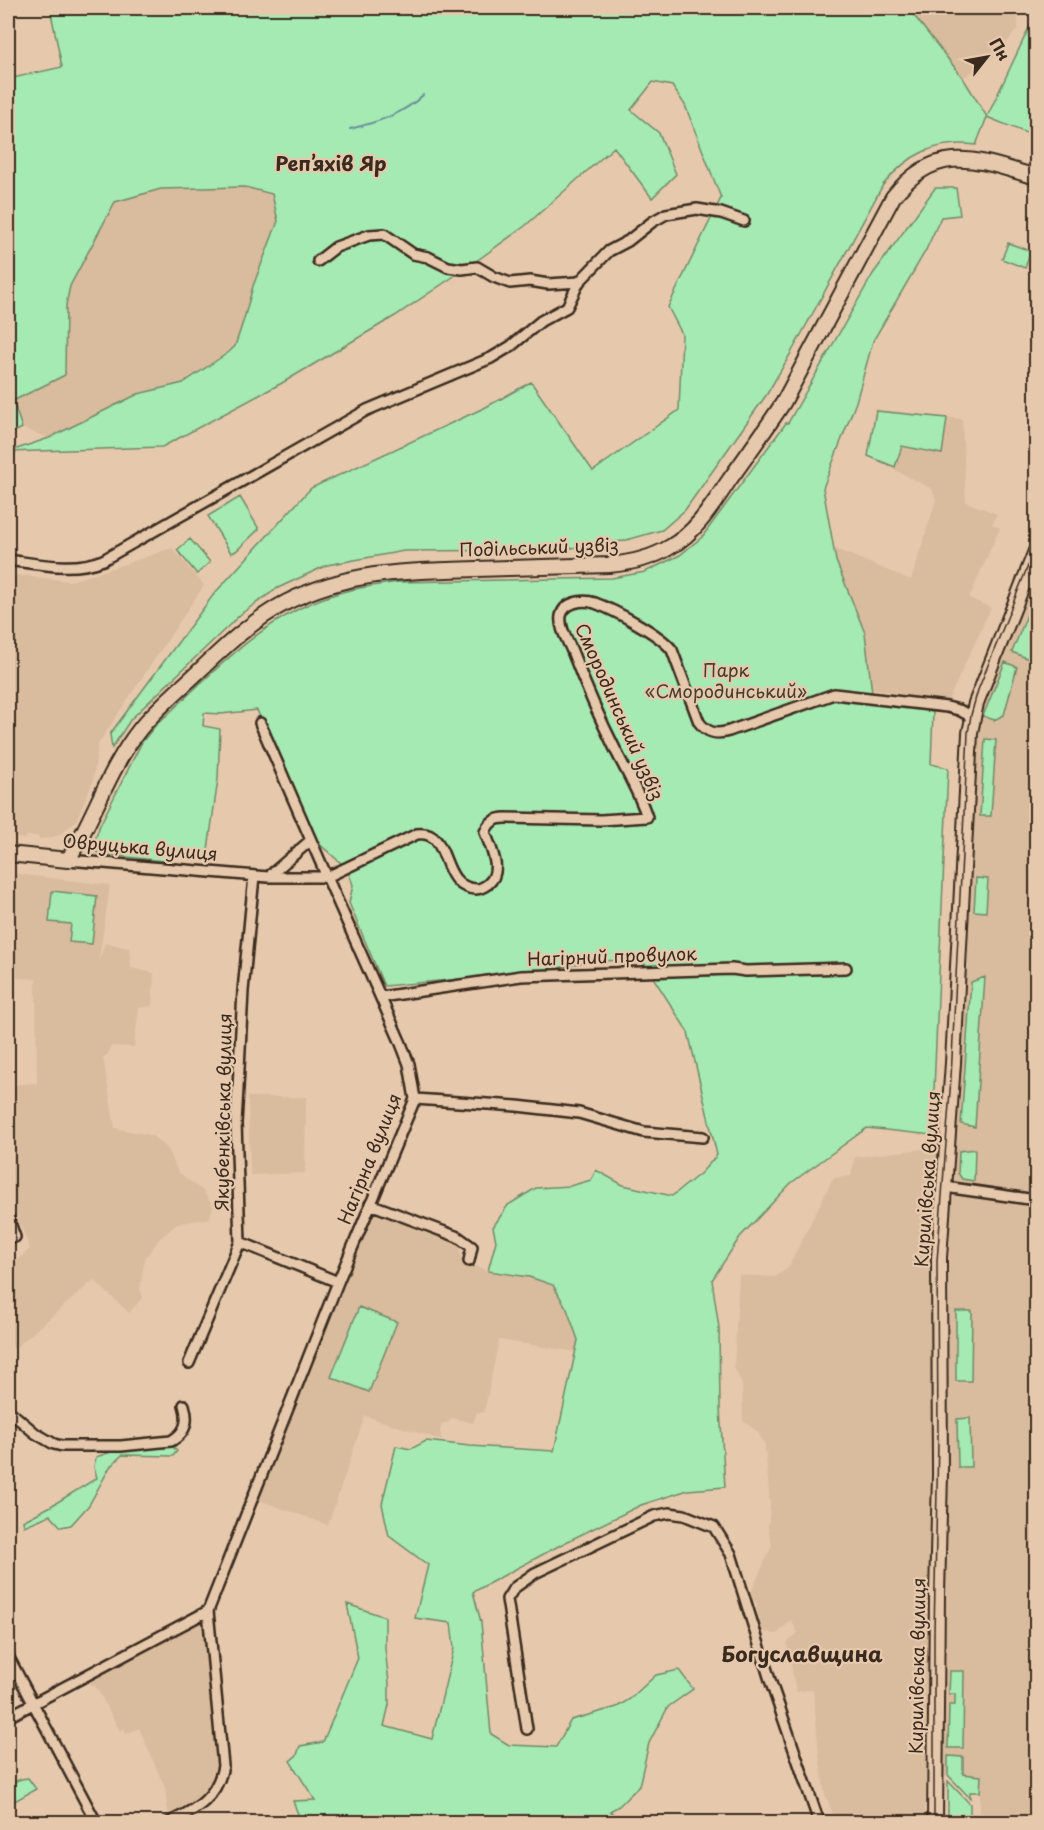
<svg xmlns="http://www.w3.org/2000/svg" width="1044" height="1830" font-family="'Playpen Sans',sans-serif">
  <rect width="100%" height="100%" fill="#e6c9ad"/>
  <filter id="ink" filterUnits="userSpaceOnUse"><feTurbulence type="fractalNoise" baseFrequency=".0167" numOctaves="2"/><feDisplacementMap in="SourceGraphic" scale="12" xChannelSelector="R" yChannelSelector="G"/><feConvolveMatrix kernelMatrix="1 2 1 2 8 2 1 2 1" color-interpolation-filters="sRGB"/></filter>
  <g filter="url(#ink)">
    <!-- built -->
    <path fill="#d9bb9d" d="M908,8H1018V28L998,54L963,78Z
      M245,187L272,194L278,221L253,286L244,319L235,346L183,383L138,394L49,438L22,428L13,401L65,375L66,305L70,285L115,202L161,189Z
      M874,409L962,419L966,502L997,514L992,524L1000,528L969,598L991,608L948,701L864,688L833,548L911,580L936,500L932,489L868,456Z
      M172,548L204,585L98,744L93,781L76,821L59,835L50,838L39,839L37,836H26L25,839L8,837V574L70,581L95,574Z
      M1036,568V1193L963,1184L955,1181L952,1174L975,737L977,717Z
      M8,873L110,885L99,960L105,943L129,948L131,968L154,973L152,1006L139,1008L134,1047L111,1046L108,1055L103,1057L115,1128L153,1136L168,1149L178,1172L204,1192L213,1206L210,1218L177,1224L159,1239L145,1258L140,1289L143,1297L129,1313L94,1280L14,1349L8,1339V1268L30,1249L8,1194V1085L37,1083L36,979L8,977Z
      M248,1097H306L305,1173L250,1175Z
      M939,1147L933,1251L925,1822H836L825,1794L819,1755L813,1689L796,1692L787,1643L798,1633L791,1620L777,1634L759,1631L757,1604L750,1595L772,1545L768,1528L770,1506L765,1445L758,1432L743,1421L742,1384L734,1367L739,1275L775,1277L788,1268L833,1178L851,1176L855,1157Z
      M961,1195L1036,1206V1822H980V1779L942,1776L950,1206L954,1197Z
      M373,1210L459,1244L462,1261L488,1271L529,1277L553,1285L567,1309L578,1340L576,1352L499,1340L484,1413L477,1412L473,1423L452,1418L449,1422L442,1424L440,1431L442,1440L365,1416L328,1525L256,1499Z
      M197,1620L203,1621L216,1771L213,1784L208,1792L172,1815L168,1812L165,1788L139,1728L126,1734L124,1728L120,1731L96,1687L87,1681Z"/>
    <!-- green -->
    <path fill="#a5e9b3" stroke="#708a68" stroke-width="1.5" d="M50,8H908L963,78L987,117L1036,13V137L987,117L976,145C936,140 908,154 883,185L791,353L767,394L685,510L662,530L623,541L557,550L404,551L327,565L278,588L242,613L131,719L112,748L110,734L214,594L311,488L486,407L531,382L593,471L679,410L682,334L668,307L721,198L685,105L672,86L653,82L631,110L659,133L676,174L652,198L614,147L525,226L475,262L395,316L282,383L162,447L8,452L49,438L138,394L183,383L229,352L235,346L244,319L253,286L278,221L272,194L245,187L161,189L115,202L70,286L66,305L65,375L13,401L22,428L8,435V79L62,67Z
      M935,188H956L960,215L941,217L926,250L873,341L856,402L823,488L836,561L865,633L873,702L933,712L931,764L948,768L932,1135L867,1128L791,1183L740,1237L712,1280L719,1328L720,1408L725,1487L688,1490L641,1505L566,1542L473,1592L481,1622L491,1734L509,1745L556,1747L571,1720L617,1707L630,1699L656,1675L679,1670L693,1689L668,1707L649,1743L639,1786L619,1806L610,1811L622,1822H301L293,1801L315,1800L290,1761L297,1755L300,1746L323,1742L358,1658L347,1604L385,1617V1648L389,1683V1705L384,1726L432,1739L454,1648L451,1623L415,1618L428,1565L389,1536L382,1504L396,1446L411,1449L426,1441L470,1446L554,1451L578,1340L567,1309L553,1285L529,1277L488,1271L496,1241L493,1227L508,1205L536,1188L570,1186L591,1180L596,1170L623,1185L672,1196L701,1173L717,1155L688,1032L642,960L588,961L546,971L384,986L349,903L353,885L345,863H341L317,842L306,822L257,710L221,714L204,713L203,726L220,729L218,779L207,857L174,854L172,862L101,854L96,852L94,843L100,825L142,742L155,726C211,675 264,614 339,593C358,587 378,585 398,582L612,578L645,572L680,555L702,537L786,423H788L873,274Z
      M1008,243L1031,251L1025,268L1002,259Z
      M876,411L947,418L942,454L902,446L895,467L868,456Z
      M240,497L259,529L236,551L231,553L208,516Z
      M190,539L210,562L197,574L177,550Z
      M1036,593V638L1029,659L1012,652Z
      M1005,662L1017,667L1004,715L994,720L983,716Z
      M985,739L996,740L991,816H980Z
      M976,878L988,879L986,912L974,911Z
      M52,891L97,896L92,944L69,942L71,924L49,922Z
      M985,977L975,1127L961,1124L971,982Z
      M975,1149L974,1181L962,1179L958,1173L959,1151Z
      M359,1307L397,1322L369,1392L331,1377Z
      M956,1311H972L971,1381H956Z
      M970,1418L971,1467H958L957,1419Z
      M154,1447H173L177,1451L173,1456L122,1455L110,1467L89,1505L71,1525L61,1527L50,1515L24,1526L23,1521L51,1506L97,1478L94,1467L96,1457L117,1450Z
      M950,1671H964L963,1748H948L949,1705H955V1694H949Z
      M948,1756L963,1757V1774L981,1776L980,1792H970V1798L948,1775Z
      M28,1778L36,1789L13,1802L9,1791C12,1781 18,1779 28,1778Z
      M948,1781L970,1804V1820L955,1821L948,1815Z"/>
    <g fill="none" stroke-linecap="round" stroke-linejoin="round">
      <!-- stream -->
      <path stroke="#698e97" stroke-width="2" d="M350,129C377,122 402,115 423,95"/>
      <defs>
        <path id="street" d="M318,261L336,247L369,235L384,234L413,254L428,257L448,267L462,269L477,267L494,277L510,283L530,281L548,284L579,282
          M8,560C39,564 73,572 103,560L367,410L491,358L511,346L541,321L567,307L579,282L609,251L628,241L652,222L666,214L697,209L721,213L744,221
          M68,860L268,877H327L417,834C453,829 437,887 476,889C481,889 484,887 488,884C504,871 490,847 485,832C489,822 495,818 506,818L601,820L647,817C640,795 627,773 616,751C600,719 585,685 572,651C568,641 559,628 561,616C564,602 583,599 595,603C614,610 660,634 672,650L699,722C707,733 716,735 729,731L834,694L947,707L959,710L972,717
          M268,877L311,840
          M381,997L521,976L732,969L746,971L846,968
          M415,1099L517,1106L579,1113L644,1132L703,1137
          M945,1187L1036,1200
          M370,1204L458,1237L472,1247L469,1261
          M8,1217L15,1237
          M240,1242L338,1282
          M189,1363L240,1242L236,1123L238,1088L243,991L254,876
          M8,1410L35,1433L54,1444L62,1446H121L171,1441C186,1433 189,1421 184,1405
          M8,1656L96,1822
          M8,1717L208,1611
          M527,1729L507,1599L514,1588L535,1573L654,1516L669,1513L684,1515L714,1527L731,1554L770,1680L819,1822
          M170,1822C197,1809 217,1798 223,1766L208,1611L338,1282L415,1099L409,1064L400,1041L327,877L260,723"/>
        <path id="secondary" d="M8,854L68,860C94,818 109,768 140,729C157,708 179,690 198,672C225,646 254,619 287,602C351,570 409,571 477,569C521,568 565,566 609,565C630,563 651,559 670,547C697,532 713,504 730,479C748,454 766,429 783,403L893,197C937,141 978,160 1036,177
          M935,1822L937,1594L940,1474L939,1258L953,1063L970,733L976,703L1036,551"/>
      </defs>
      <!-- street casing -->
      <use href="#street" stroke="#3b2a1e" stroke-width="14"/>
      <!-- secondary casing -->
      <use href="#secondary" stroke="#3b2a1e" stroke-width="18"/>
      <!-- street -->
      <use href="#street" stroke="#e6c9ad" stroke-width="9"/>
      <!-- secondary -->
      <use href="#secondary" stroke="#e6c9ad" stroke-width="14"/>
      <!-- tram -->
      <path stroke="#3b2a1e" stroke-width="1.5" d="M934,1822V1633L938,1441L937,1261L951,1078L968,733L971,715L978,690L1036,546"/>
    </g>
  </g>
  <g text-anchor="middle" stroke-width="4.5" stroke-linejoin="round" paint-order="stroke">
    <!-- street labels -->
    <g font-size="18" fill="#3b2a1e" stroke="#e6c9ad">
      <text transform="translate(539 548) rotate(-2)" y="6">Подільський узвіз</text>
      <text transform="translate(619 712) rotate(66)" y="6">Смородинський узвіз</text>
      <text transform="translate(140 848) rotate(5)" y="6">Овруцька вулиця</text>
      <text transform="translate(612 957) rotate(-2)" y="6">Нагірний провулок</text>
      <text transform="translate(224 1112) rotate(-89)" y="6">Якубенківська вулиця</text>
      <text transform="translate(370 1159) rotate(-68)" y="6">Нагірна вулиця</text>
      <text transform="translate(928 1179) rotate(-86)" y="6">Кирилівська вулиця</text>
      <text transform="translate(918 1666) rotate(-89)" y="6">Кирилівська вулиця</text>
    </g>
    <!-- park labels -->
    <g font-size="18" fill="#463d2d" stroke="#e6c9ad">
      <text x="726" y="677">Парк<tspan x="726" dy="21">«Смородинський»</tspan></text>
    </g>
    <!-- neighbourhood labels -->
    <g font-size="20" font-weight="bold" fill="#3b2a1e" stroke="#e6c9ad">
      <text x="331" y="171">Репʼяхів Яр</text>
    </g>
    <!-- quarter labels -->
    <g font-size="21" font-weight="bold" fill="#3b2a1e" stroke="#e6c9ad">
      <text x="802" y="1662">Богуславщина</text>
    </g>
  </g>
  <!-- margin -->
  <rect width="1044" height="1830" fill="none" stroke="#e6c9ad" stroke-width="30"/>
  <rect x="15" y="15" width="1014" height="1800" fill="none" stroke="#3b2a1e" stroke-width="2" filter="url(#ink)"/>
  <!-- north arrow -->
  <g transform="translate(987 57) rotate(59)" stroke="#e6c9ad" stroke-width="4.5" paint-order="stroke">
  <path d="M0-4.5L10 22L0 15L-10 22Z" fill="#3b2a1e"/>
  <text y="-9" font-size="16" font-weight="bold" text-anchor="middle" fill="#3b2a1e">Пн</text>
  </g>
</svg>
